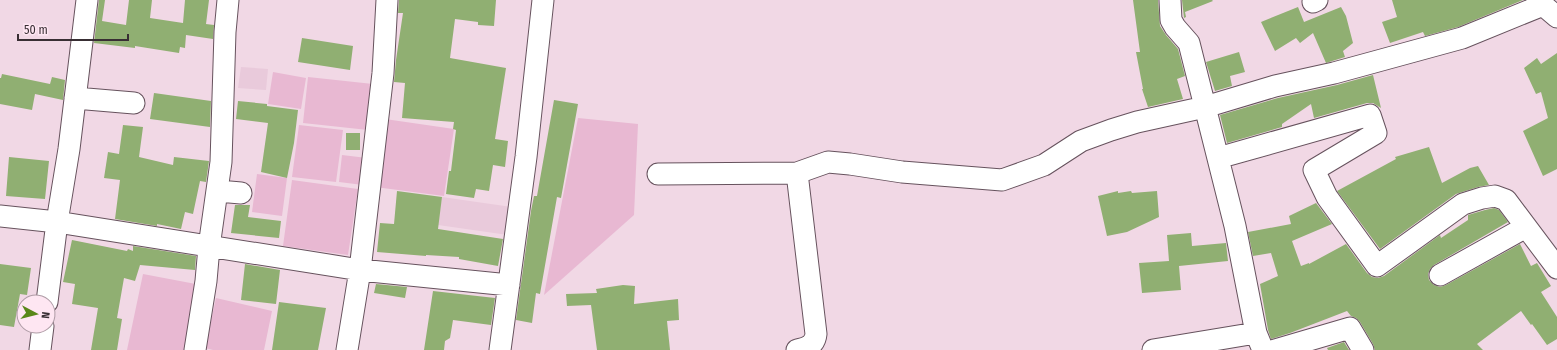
<svg xmlns="http://www.w3.org/2000/svg" width="1557" height="350" font-family="'Fira Sans Condensed',sans-serif">
  <rect width="100%" height="100%" fill="#f1d8e5"/>
  <!-- built -->
  <path fill="#e9cadb" d="M241,67L268,69L266,90L238,88Z
    M442,197L511,207L508,235L438,225Z"/>
  <!-- green -->
  <path fill="#e8b8d2" d="M273,72L306,78L301,109L268,104Z
    M308,77L373,84L368,130L303,123Z
    M578,118L638,124L634,215L544,295Z
    M385,119L454,129L444,196L375,187Z
    M299,125L343,130L336,182L292,177Z
    M342,155L367,158L363,185L339,182Z
    M257,174L287,178L282,216L252,212Z
    M292,180L358,189L348,255L283,246Z
    M143,274L201,285L188,350H127Z
    M216,298L272,311L264,350H213L205,348Z"/>
  <!-- building -->
  <path fill="#90af72" d="M99,0H105L102,21L126,25L129,0H152L150,18L183,23L185,0H209L206,24L214,25L213,39L186,35L185,48L180,47L179,53L135,46V48L94,43Z
    M399,0H496L494,26L478,25V22L455,19L450,58L506,68L495,139L508,141L505,167L493,165L489,191L476,189L474,198L446,194L449,171H451L456,130L453,129L454,122L402,118L405,83L394,82L396,60L403,13H398Z
    M1133,0H1158L1160,26L1166,35L1178,49L1185,76L1177,79L1183,99L1148,107L1142,89H1143L1136,52H1140Z
    M1182,0H1212L1213,1L1185,12L1186,17L1184,18Z
    M1392,0H1523L1458,27L1425,36L1423,32L1390,43L1382,22L1397,17Z
    M1298,7L1304,22L1341,7L1346,16L1353,43L1343,51L1345,57L1326,63L1313,33L1300,43L1296,38L1275,51L1261,22Z
    M302,38L353,46L350,70L298,62Z
    M1239,52L1245,72L1230,76L1232,86L1215,91L1206,62Z
    M1557,53V169L1543,176L1523,131L1548,118L1541,92L1536,94L1524,68L1537,58L1541,64Z
    M2,74L50,84L52,77L65,80L63,100L35,94L32,110L0,104V78H1Z
    M1373,75L1381,108L1373,103H1367L1314,118L1311,104L1282,124V127L1227,143L1220,115L1278,98L1337,85Z
    M154,93L211,101L210,127L150,119Z
    M554,100L578,104L561,198L557,197L540,294L536,293L532,323L516,320L531,211L534,196H537Z
    M238,101L267,104V106L298,110L294,143L287,178L261,172L268,123L236,119Z
    M123,125L143,127L139,157L173,165L174,157L209,161L206,182L200,181L193,214L185,212L181,229L157,224V226L115,219L120,180L104,178L108,152L119,154Z
    M346,133H360V150H346Z
    M1429,147L1442,183L1470,168L1478,166L1489,185L1478,187L1456,194L1380,249L1337,191L1396,159L1395,157Z
    M9,157L49,161L45,199L6,196Z
    M397,191L442,197L438,229L503,239L498,266L459,259V257L426,255V256L377,252L380,223L394,224Z
    M1118,191V193L1131,191L1132,193L1157,191L1159,217L1127,232L1107,236L1098,196Z
    M1316,203L1332,224L1292,241L1301,266L1309,263V264L1346,244L1367,273L1372,277L1378,278L1384,276L1440,235L1441,238L1468,220V215L1485,210L1494,208L1499,210L1508,222L1434,265L1430,269L1428,274L1429,280L1434,285L1440,287L1446,285L1520,244L1531,266L1537,263L1551,286L1541,292L1557,317V339L1547,345L1532,324L1531,325L1521,311L1477,344L1483,350H1375L1373,344L1360,322L1356,318L1351,316L1347,311L1290,333L1271,339L1268,330L1260,284L1278,276L1271,253L1253,256L1248,232L1291,224L1289,216Z
    M235,205H250L248,217L281,221L279,238L231,233Z
    M1191,233L1192,246L1226,243L1228,261L1179,266L1181,290L1142,293L1139,263L1169,261L1167,235Z
    M72,240L127,251L128,249L133,251V246L196,256L195,270L140,265L135,281L124,278L117,318L122,319L117,350H91L98,308L72,304L75,284L63,282Z
    M0,264L31,268L27,295L20,294L14,327L0,325Z
    M245,264L280,270L276,304L241,300Z
    M376,284L407,287L405,298L374,293Z
    M623,285L635,286L634,304L678,299L679,320L667,321L670,350H597L591,305L567,306L566,294L597,293L596,289Z
    M433,291L495,298L491,325L453,320L450,338L445,341L444,350H424Z
    M279,302L326,308L318,350H272Z
    M1344,342L1349,350H1328L1327,348Z"/>
  <g fill="none" stroke-linecap="round" stroke-linejoin="round">
    <defs>
      <path id="minor" d="M1170,0L1171,20L1175,27L1189,43L1235,226L1256,333L1263,350
        M1537,0L1557,17
        M1313,2L1317,0
        M75,98L134,103
        M1218,158L1370,115L1376,133L1314,170L1327,197L1377,266L1463,204L1482,198L1495,196L1506,200L1557,268
        M797,173L816,334C815,345 807,348 797,350
        M658,174L797,173L828,162L850,164L902,172L1002,180L1044,165L1081,141L1111,130L1137,122L1205,107L1275,86L1334,73L1462,38L1543,5
        M218,191L241,193
        M0,216L57,222L360,270L509,285
        M1440,275L1526,227
        M47,302L57,222L69,149L87,0
        M40,350L43,326
        M195,350L206,281L209,247L221,162L225,32L228,0
        M347,350L360,270L383,73L387,0
        M500,350L526,157L543,0
        M1153,350L1256,333
        M1275,350L1350,328L1363,350"/>
    </defs>
    <!-- minor casing -->
    <use href="#minor" stroke="#66525d" stroke-width="23"/>
    <!-- minor -->
    <use href="#minor" stroke="#fff" stroke-width="21"/>
  </g>
  <!-- north arrow -->
  <g transform="translate(36 314) rotate(97)"><circle r="19" fill="#fee6f2" stroke="#af9ca6"/>
  <path d="M0-3L7 15L0 10L-7 15Z" fill="#588718"/>
  <text y="-6" font-size="11" font-weight="bold" text-anchor="middle" fill="#382e33">N</text>
  </g>
  <!-- scale -->
  <path d="M18 34v6h110v-6" fill="none" stroke="#382e33" stroke-width="2"/>
  <text x="24" y="34" font-size="12" fill="#382e33" stroke="#fee6f2" stroke-width="3" paint-order="stroke">50 m</text>
</svg>
